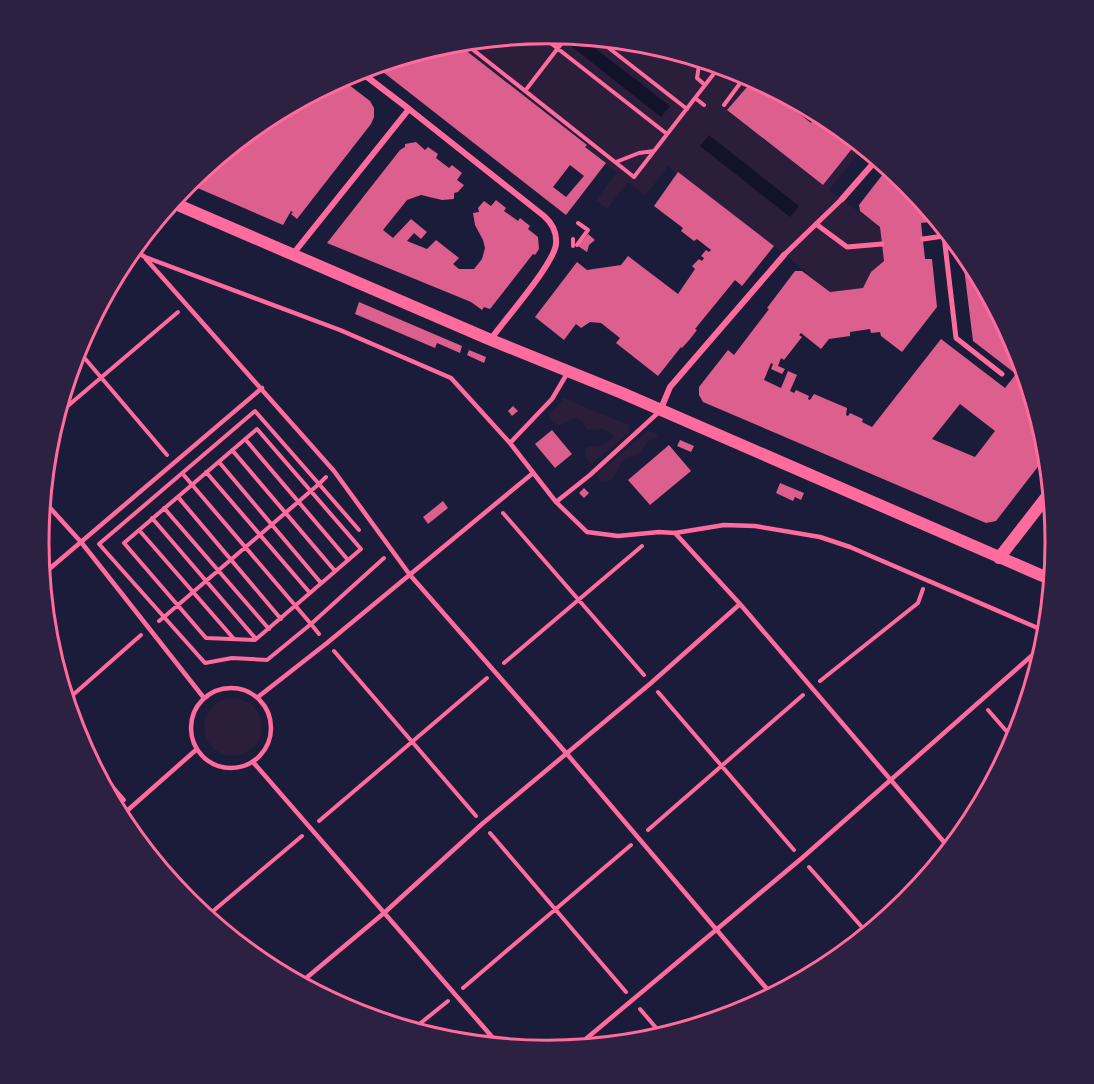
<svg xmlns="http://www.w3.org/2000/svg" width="1094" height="1084" font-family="Ubuntu,sans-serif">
  <rect width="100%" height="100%" fill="#1b1b3a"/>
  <!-- green -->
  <path fill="#2a1e3b" d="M547,33L647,43L742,72L754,78L727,111L823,185L855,146L847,138L849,135L864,147L829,190L880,227L884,261L871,272L863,288L830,292L774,246L668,166L645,196L628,182L607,209L596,200L616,173L585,147L587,144L457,43Z
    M564,398L629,425V433L591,464L586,458L585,450L588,447L600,446L611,441L613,435L603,429L587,430L582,421L576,418L559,425L553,423L549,414Z
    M648,431L657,434L658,437C646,439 647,445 640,452C635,457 628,456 623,461C615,470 616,484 600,482L597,474Z
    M204 727a29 29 0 1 1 58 0a29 29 0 1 1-58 0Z"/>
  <!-- water -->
  <path fill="#12122b" d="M579,36L670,106L661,117L571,46Z
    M709,135L799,206L790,217L700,146Z"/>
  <!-- building -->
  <path fill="#dd5f8e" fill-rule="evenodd" d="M455,42L587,145L585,147L606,163L566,215L374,65ZM570,165L584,176L566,197L553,187Z
    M340,78L370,101L374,108V117L371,124L297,219L291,214L293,212L291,211L283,225L186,183L236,142L243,148L249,140L244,136L265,119Z
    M754,79L784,101L786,98L799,109L797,112L811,123L813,120L810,118L814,112L817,114L819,113L830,119L849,135L847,138L855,145L823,185L727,110Z
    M416,142L425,150L428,147L438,154L436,158L449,168L452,165L462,173L457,180L464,185L458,192L454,193V199L442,200L421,195L407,200L383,230L393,238L411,219L427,232L421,239L414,233L407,241L427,249L436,240L459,258L453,264L459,269H474L482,259L485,248L483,240L475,225L473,213L479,212L478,208L484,201L491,206L496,200L506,208L504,211L518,221L520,218L530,226L528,229L538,237L539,249L535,255L533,254L490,309L484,307L482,310L471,302L327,243L400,150L405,147V144Z
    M678,172L774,246L742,286L735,280L695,329L697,330L690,339L682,348L681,347L658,376L616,343L620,338L601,323L590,322L581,328L576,324L564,340L535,317L577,262L587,270L621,265L628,256L678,294L695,269L692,266L699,259L702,261L704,258L701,256L706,250L709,252L711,250L697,239L694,241L681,231L683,228L654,206Z
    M883,174L894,182L899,176L907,182L939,221L921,223L925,259H932L937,307L902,352L881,336L880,332L871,333L870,329L850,332V336L829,339L821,349L801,333L799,335L802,337L784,360L781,358L778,366L785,369L782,374L771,369L773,364L771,363L764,380L781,388L788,371L797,375L790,391L794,393L796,390L809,396L808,399L810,400L814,394L847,408L846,415L848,416L850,413L863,419L862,422L872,427L941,339L1005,388L1016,374L973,341L962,252H964L970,260L1017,348L1046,443L1047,455L996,521L986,523L703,402L699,395V387L728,350L734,355L769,309L767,308L795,271H802L830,292L863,288L871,272L884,261L880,227L860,211L859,205ZM960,404L995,431L975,457L932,439Z
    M588,234L595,240L589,245L587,252L578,246Z
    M359,302L462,346L460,353L437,343L435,348L355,314Z
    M469,350L486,357L484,363L467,355Z
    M513,406L518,411L512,416L508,411Z
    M552,430L572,454L555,468L535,444Z
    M680,440L694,446L691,452L677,446Z
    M669,445L691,471L650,505L628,480Z
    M780,483L804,493L801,500L795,497L793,501L776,493Z
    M584,488L589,493L584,498L579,493Z
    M443,501L448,508L428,524L423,517Z"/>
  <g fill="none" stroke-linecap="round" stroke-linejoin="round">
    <!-- path -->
    <path stroke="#ff6b9d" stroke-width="4" d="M539,34L667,134
      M596,38L687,109
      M462,41L634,177L719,67
      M700,59L697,78L705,85
      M714,63L726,73L730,68
      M525,91L568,35
      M695,98L704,105
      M724,105L747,74
      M616,162L639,153L654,151
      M577,245L588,230L578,223
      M573,246V239
      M76,348L167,455
      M255,411L319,484L164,617L99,544Z
      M56,416L178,312
      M245,439L348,560
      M232,450L335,571
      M219,462L321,583
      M206,472L310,593L361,549L257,429C213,467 168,505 124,543L206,638L255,640L310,593
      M326,477L319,484L359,530
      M178,497L281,619
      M164,508L269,629
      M503,513L644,675
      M152,518L256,639
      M139,530L234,639
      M159,621L164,617L205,663L232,658L267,660L311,624L182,473
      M319,634L311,624L384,558
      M334,651L476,816
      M504,663L642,546
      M820,681L918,603L923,589
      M658,692L794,850
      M66,701L141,635
      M988,710L1015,741
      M87,757L124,800
      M319,821L487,678
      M648,830L803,695
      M490,833L626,992
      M809,867L868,934
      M206,917L302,836
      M463,988L631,845
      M640,1009L663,1036
      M412,1030L448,1001"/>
    <!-- service -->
    <path stroke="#ff6b9d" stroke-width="4.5" d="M132,249L145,257L340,330L451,378L510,443L556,502L587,532L618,536L659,532L675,533L724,525L755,526L820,537L850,547L1047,632
      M146,259L334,471L410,575L567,754L773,996
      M510,443L552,399L568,372
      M42,499L81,542L204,698
      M556,502L590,475L660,411
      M675,533L740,604L950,849
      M41,576L262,388
      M191 728a40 40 0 1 1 80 0a40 40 0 1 1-80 0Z
      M258,697L327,643L533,473
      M253,762L500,1046
      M120,817L197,749
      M299,984L384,913L482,824L651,683L740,604
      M575,1048L802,858L1045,644"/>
    <!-- pedestrian -->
    <path stroke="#ff6b9d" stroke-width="5" d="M816,224L847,247L882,244
      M944,236L956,338L1002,374
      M923,239L951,235
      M784,255L842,199"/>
    <!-- minor -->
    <path stroke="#ff6b9d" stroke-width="6" d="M358,70L409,109
      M842,199L878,158
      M293,254L409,109L544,216C552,223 557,233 556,244C554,264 505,319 491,339
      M660,411L670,387L784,255"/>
    <!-- secondary -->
    <path stroke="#ff6b9d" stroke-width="12" d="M171,202L491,340L622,393L1052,580
      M999,558L1051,491"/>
  </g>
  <!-- crop -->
  <path d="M0 0H1094V1084H0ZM49 542a498 498 0 1 1 996 0a498 498 0 1 1-996 0Z" fill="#2d2142" fill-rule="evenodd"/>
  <path fill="none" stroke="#ff6b9d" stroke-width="3" d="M49 542a498 498 0 1 1 996 0a498 498 0 1 1-996 0Z"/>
</svg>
